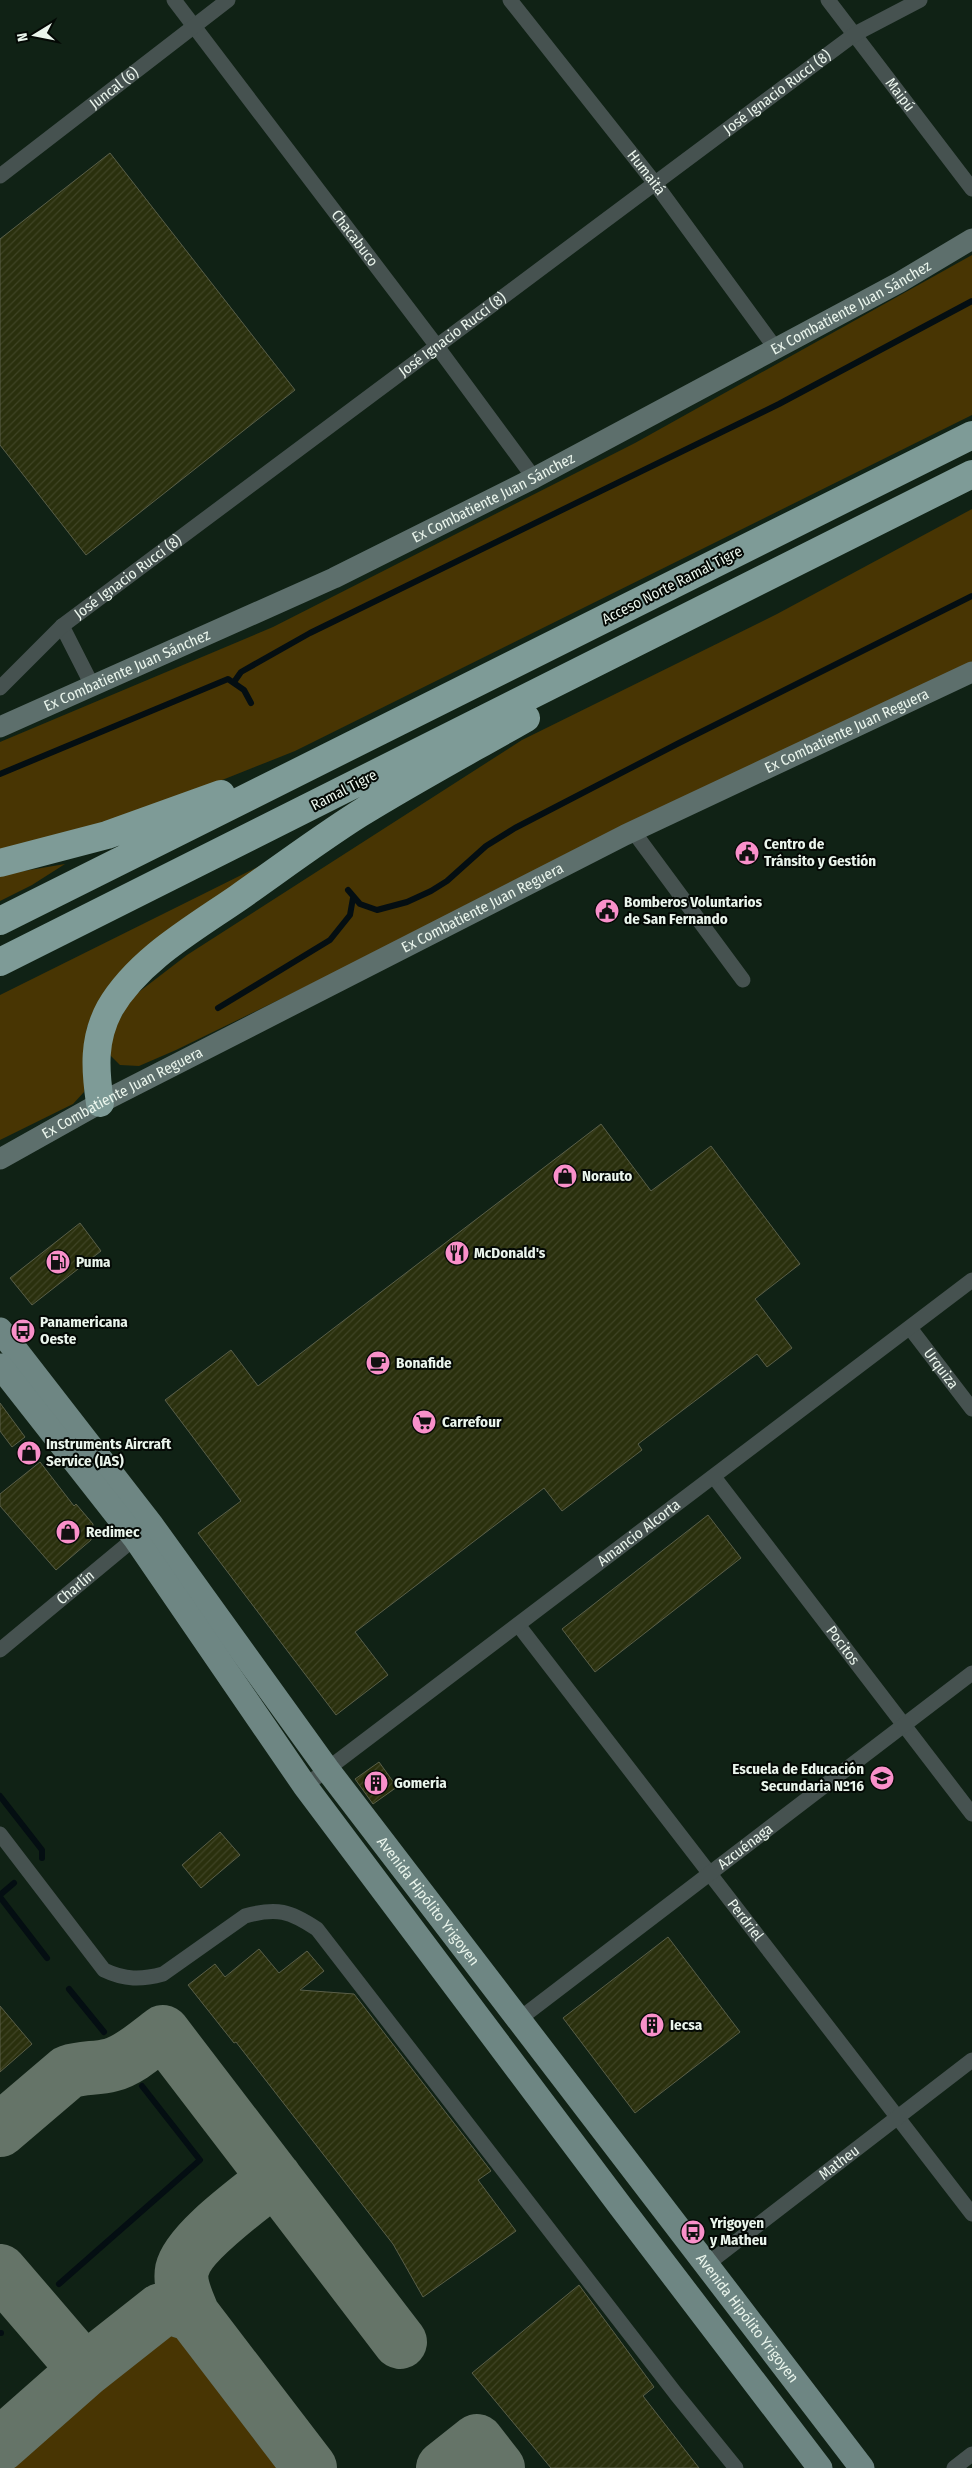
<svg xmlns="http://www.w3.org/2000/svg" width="972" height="2468" font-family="'Fira Sans Condensed',sans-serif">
  <defs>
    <pattern id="building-hatch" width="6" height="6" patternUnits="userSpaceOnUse" patternTransform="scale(1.25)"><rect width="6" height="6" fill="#2a300d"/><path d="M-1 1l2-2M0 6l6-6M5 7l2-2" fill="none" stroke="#3f4425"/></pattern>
  </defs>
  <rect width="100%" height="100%" fill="#102215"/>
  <!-- grass -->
  <path fill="#483503" d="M972,255V415L295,751L172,800L0,855V742L273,627L635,443Z
    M972,509V662L176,1050L139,1066L120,1065L109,1054L112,1034L131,998L187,955L522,740L777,614Z
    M326,833L105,998L87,1027L84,1092L73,1104L0,1140V995Z
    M65,864L32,885L0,901V875Z
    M168,2335L189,2342L284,2468H7L157,2340Z"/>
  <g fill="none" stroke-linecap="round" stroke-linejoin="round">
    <!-- stream -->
    <path stroke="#040e12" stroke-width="6" d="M234,682L241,672L310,633L779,404L972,301
      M0,774L228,679L244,690L251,703
      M348,890L360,904L377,910L407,902L431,891L447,881L486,846L515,828L679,743L972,596
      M218,1008L330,940L350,915L353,898
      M0,1796L42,1850V1858
      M0,1895L14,1883
      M0,1897L47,1958
      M69,1989L104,2032
      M59,2284L200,2160L142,2086
      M0,2333H1"/>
    <!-- taxiway -->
    <path stroke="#657468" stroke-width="54" d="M0,2130L68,2072C83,2067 96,2069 111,2065C130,2060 147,2044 163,2032L400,2342
      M275,2178C252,2197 188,2242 182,2270C179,2285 188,2302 193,2315L310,2468
      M0,2271L85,2370
      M0,2445L85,2370L161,2310L171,2308L193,2315
      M443,2468L477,2441L498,2468"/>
  </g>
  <!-- building -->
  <path fill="url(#building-hatch)" stroke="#5a5f49" d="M110,153L295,390L86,555L0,445V239Z
    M601,1124L651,1191L711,1146L800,1264L755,1299L792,1348L767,1367L757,1354L638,1444L642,1450L562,1511L544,1488L355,1632L388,1675L336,1715L198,1533L241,1501L165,1400L231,1350L258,1386Z
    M80,1223L101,1251L32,1305L10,1278Z
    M0,1403L25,1437L12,1447L0,1431Z
    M40,1462L74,1506L76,1504L93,1524L91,1540L56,1570L0,1506V1494Z
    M708,1515L741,1558L595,1672L562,1629Z
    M379,1762L397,1787L373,1804L355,1779Z
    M220,1832L240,1855L201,1888L182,1865Z
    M668,1937L740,2032L635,2113L563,2018Z
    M259,1949L279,1973L307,1951L324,1971L300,1990L354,1994L491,2171L478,2180L516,2231L423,2297L393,2244L236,2042L234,2043L188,1985L215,1964L225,1977Z
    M0,2006L32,2044L0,2072Z
    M579,2285L654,2387L643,2396L699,2468H551L472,2373Z"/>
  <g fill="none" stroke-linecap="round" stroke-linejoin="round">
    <!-- street -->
    <g stroke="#465250" stroke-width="15">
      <path id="s1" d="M174,0L436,345L534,478"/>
      <path id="s2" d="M510,0L654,182L776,349"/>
      <path id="s3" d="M828,0L972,189"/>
      <path id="s4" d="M0,176L228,0"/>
      <path d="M62,626L93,687"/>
      <path id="s5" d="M0,688L62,626L855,34L920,0"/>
      <path d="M633,831L743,980"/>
      <path id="s6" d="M910,1328L972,1409"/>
      <path id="s7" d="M714,1477L972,1814"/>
      <path id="s8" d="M519,1626L972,2214"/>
      <path id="s9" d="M0,1650L141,1533"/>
      <path id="s10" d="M305,1786L972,1280"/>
      <path d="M0,1834L104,1970C125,1980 141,1980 163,1974L245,1916C277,1907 290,1911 317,1929L676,2394L736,2468"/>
      <path id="s11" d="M518,2020L972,1673"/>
      <path id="s12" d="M706,2265L972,2060"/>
      <path d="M954,2468L972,2454"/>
    </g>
    <!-- secondary -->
    <g stroke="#5d6f6c" stroke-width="21">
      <path id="s13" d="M0,727L334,578L534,478L900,282L972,239"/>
      <path id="s14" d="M0,1159L100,1103L625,835L972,672"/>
    </g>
    <!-- primary -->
    <g stroke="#6e8683" stroke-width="25">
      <path id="s15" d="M0,1330L152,1526L327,1769L862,2468"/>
      <path d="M0,1366L135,1538L305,1786L621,2207L820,2468"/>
    </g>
    <!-- highway -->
    <path stroke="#7e9b97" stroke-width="28" d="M0,863L107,835L221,794
      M0,921L972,435
      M0,962L972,474
      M100,1103C95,1069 93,1039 110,1008C138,960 193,929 238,898C278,870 318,840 359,814C414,780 470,750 526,718"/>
  </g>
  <!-- icons -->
  <defs>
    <symbol id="civic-disc" viewBox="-11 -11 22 22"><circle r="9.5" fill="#f990ca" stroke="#040905"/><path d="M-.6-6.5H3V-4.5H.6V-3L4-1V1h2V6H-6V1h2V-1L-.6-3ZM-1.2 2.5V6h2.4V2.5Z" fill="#111"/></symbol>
    <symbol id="shop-disc" viewBox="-11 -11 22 22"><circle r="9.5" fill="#f990ca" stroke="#040905"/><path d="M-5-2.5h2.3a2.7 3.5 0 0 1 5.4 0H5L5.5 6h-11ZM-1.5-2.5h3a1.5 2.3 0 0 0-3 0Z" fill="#111"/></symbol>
    <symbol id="restaurant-disc" viewBox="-11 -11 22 22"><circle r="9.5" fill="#f990ca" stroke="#040905"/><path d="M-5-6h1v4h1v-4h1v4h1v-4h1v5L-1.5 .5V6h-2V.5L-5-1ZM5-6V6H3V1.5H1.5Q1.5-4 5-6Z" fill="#111"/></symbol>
    <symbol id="fuel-disc" viewBox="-11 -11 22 22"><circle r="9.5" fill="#f990ca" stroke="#040905"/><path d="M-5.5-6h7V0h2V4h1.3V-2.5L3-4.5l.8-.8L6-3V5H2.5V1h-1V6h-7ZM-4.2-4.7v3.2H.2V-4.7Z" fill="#111"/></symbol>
    <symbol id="bus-disc" viewBox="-11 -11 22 22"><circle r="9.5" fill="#f990ca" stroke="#040905"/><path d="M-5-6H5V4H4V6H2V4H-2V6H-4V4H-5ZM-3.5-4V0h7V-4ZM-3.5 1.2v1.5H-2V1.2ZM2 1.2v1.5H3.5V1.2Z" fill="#111"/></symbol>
    <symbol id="cafe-disc" viewBox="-11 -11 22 22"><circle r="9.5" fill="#f990ca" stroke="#040905"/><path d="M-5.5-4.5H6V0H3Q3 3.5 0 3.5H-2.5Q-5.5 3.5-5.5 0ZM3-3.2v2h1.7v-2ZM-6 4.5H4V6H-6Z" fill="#111"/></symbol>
    <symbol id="supermarket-disc" viewBox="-11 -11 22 22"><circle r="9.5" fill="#f990ca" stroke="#040905"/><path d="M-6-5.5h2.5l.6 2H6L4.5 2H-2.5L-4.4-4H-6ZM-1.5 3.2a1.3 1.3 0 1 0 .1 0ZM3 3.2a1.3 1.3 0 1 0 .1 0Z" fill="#111"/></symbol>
    <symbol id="school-disc" viewBox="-11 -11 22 22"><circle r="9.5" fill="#f990ca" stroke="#040905"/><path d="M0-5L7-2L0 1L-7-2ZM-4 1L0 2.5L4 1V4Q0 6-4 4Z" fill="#111"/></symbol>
    <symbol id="building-disc" viewBox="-11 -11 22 22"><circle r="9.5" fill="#f990ca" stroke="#040905"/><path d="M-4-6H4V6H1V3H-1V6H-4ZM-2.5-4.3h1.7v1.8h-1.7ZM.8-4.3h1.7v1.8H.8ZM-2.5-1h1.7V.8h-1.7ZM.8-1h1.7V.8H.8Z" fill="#111"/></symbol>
  </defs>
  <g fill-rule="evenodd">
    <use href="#civic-disc" x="733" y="839" width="28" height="28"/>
    <use href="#civic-disc" x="593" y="897" width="28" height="28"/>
    <use href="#shop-disc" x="551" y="1162" width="28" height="28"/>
    <use href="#restaurant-disc" x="443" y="1239" width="28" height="28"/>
    <use href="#fuel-disc" x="44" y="1248" width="28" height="28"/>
    <use href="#bus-disc" x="9" y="1317" width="28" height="28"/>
    <use href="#cafe-disc" x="364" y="1349" width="28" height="28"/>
    <use href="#supermarket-disc" x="410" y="1408" width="28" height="28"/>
    <use href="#shop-disc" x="15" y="1439" width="28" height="28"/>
    <use href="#shop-disc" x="54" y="1518" width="28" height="28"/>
    <use href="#school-disc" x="868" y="1764" width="28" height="28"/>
    <use href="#building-disc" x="362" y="1769" width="28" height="28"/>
    <use href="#building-disc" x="638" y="2011" width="28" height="28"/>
    <use href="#bus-disc" x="679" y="2218" width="28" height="28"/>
  </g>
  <g text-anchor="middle" stroke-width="4" stroke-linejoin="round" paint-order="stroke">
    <!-- street labels -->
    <g font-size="15" fill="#eaf5ec" stroke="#040905">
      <text dy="5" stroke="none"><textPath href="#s4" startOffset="144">Juncal (6)</textPath></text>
      <text dy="5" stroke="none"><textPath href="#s5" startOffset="980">José Ignacio Rucci (8)</textPath></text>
      <text dy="5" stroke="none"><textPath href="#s3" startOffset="119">Maipú</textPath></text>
      <text dy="5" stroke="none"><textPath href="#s2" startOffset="220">Humaitá</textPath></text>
      <text dy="5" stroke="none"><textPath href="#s1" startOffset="299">Chacabuco</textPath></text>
      <text dy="5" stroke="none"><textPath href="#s13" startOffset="949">Ex Combatiente Juan Sánchez</textPath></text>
      <text dy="5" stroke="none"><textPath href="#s5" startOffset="575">José Ignacio Rucci (8)</textPath></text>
      <text dy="5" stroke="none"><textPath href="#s13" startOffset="544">Ex Combatiente Juan Sánchez</textPath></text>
      <text dy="5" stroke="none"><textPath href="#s5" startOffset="170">José Ignacio Rucci (8)</textPath></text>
      <text transform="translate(672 585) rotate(-27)" y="5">Acceso Norte Ramal Tigre</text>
      <text dy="5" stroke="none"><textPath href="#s13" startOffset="139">Ex Combatiente Juan Sánchez</textPath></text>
      <text dy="5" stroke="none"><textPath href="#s14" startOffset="949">Ex Combatiente Juan Reguera</textPath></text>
      <text transform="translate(344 790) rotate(-27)" y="5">Ramal Tigre</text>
      <text dy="5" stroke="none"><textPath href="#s14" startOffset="544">Ex Combatiente Juan Reguera</textPath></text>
      <text dy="5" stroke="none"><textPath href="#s14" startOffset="139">Ex Combatiente Juan Reguera</textPath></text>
      <text dy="5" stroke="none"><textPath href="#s6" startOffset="51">Urquiza</textPath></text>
      <text dy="5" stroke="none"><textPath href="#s10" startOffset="419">Amancio Alcorta</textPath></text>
      <text dy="5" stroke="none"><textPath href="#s9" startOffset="98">Charlín</textPath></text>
      <text dy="5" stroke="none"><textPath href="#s7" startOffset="212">Pocitos</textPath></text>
      <text dy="5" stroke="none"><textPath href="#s11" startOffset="286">Azcuénaga</textPath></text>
      <text dy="5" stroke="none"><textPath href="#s15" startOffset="714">Avenida Hipólito Yrigoyen</textPath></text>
      <text dy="5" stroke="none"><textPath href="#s8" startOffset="371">Perdriel</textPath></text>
      <text dy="5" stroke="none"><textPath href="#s12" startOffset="168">Matheu</textPath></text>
      <text dy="5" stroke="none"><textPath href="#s15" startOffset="1239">Avenida Hipólito Yrigoyen</textPath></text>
    </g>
    <!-- poi labels -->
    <g font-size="15" font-weight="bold" fill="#eaf5ec" stroke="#040905" text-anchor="start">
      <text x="764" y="849">Centro de<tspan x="764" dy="17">Tránsito y Gestión</tspan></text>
      <text x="624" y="907">Bomberos Voluntarios<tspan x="624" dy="17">de San Fernando</tspan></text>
      <text x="582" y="1181">Norauto</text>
      <text x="474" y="1258">McDonald's</text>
      <text x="76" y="1267">Puma</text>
      <text x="40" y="1327">Panamericana<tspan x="40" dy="17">Oeste</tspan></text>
      <text x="396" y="1368">Bonafide</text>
      <text x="442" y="1427">Carrefour</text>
      <text x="46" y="1449">Instruments Aircraft<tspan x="46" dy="17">Service (IAS)</tspan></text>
      <text x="86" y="1537">Redimec</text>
      <text x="864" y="1774" text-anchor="end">Escuela de Educación<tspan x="864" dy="17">Secundaria Nº16</tspan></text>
      <text x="394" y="1788">Gomeria</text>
      <text x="670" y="2030">Iecsa</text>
      <text x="710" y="2228">Yrigoyen<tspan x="710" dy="17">y Matheu</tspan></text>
    </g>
  </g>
  <!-- north arrow -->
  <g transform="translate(35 35) rotate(260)" stroke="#040905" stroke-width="4" paint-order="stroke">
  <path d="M0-4L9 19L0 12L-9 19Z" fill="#eaf5ec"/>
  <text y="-8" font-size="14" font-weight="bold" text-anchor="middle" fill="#eaf5ec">N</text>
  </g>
</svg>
